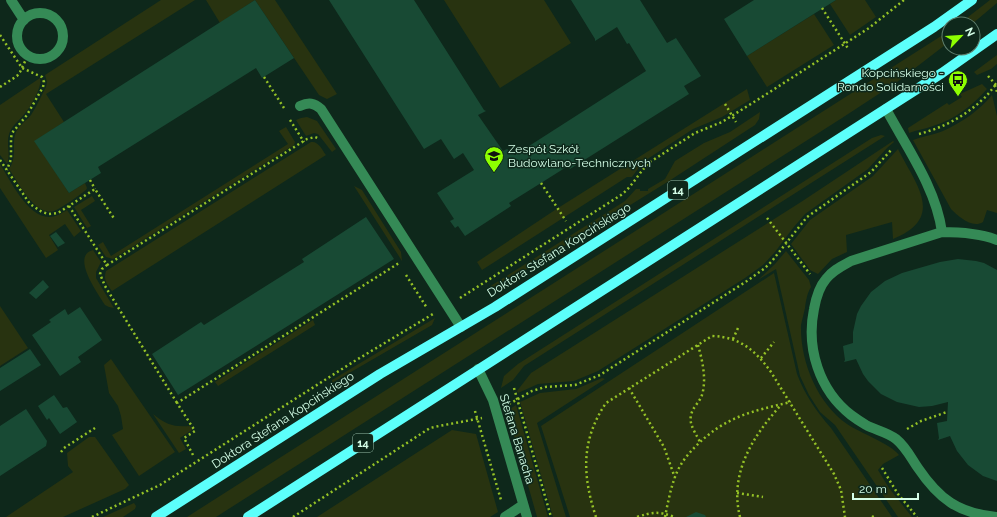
<svg xmlns="http://www.w3.org/2000/svg" width="997" height="517" font-family="Raleway,sans-serif">
  <rect width="100%" height="100%" fill="#0e281b"/>
  <!-- green -->
  <path fill="#283310" d="M161,0H195L46,94L64,122L35,141L69,193L85,183L87,188L86,190C78,196 62,208 54,211C35,217 18,182 9,169C17,158 12,146 15,135C17,127 26,121 31,115C37,106 41,96 46,87L47,82L45,75Z
    M206,0H275L337,94L327,99L319,95L255,0L220,23Z
    M444,0H544L571,43L500,88Z
    M836,0H865L876,17L850,35L830,4Z
    M990,0H997V3L972,24H959Z
    M814,14L834,45L767,87L747,56Z
    M949,31V42L897,82L842,118L216,517H187Z
    M997,55V64L991,69L977,75L974,72Z
    M40,78C43,85 31,106 26,112C21,119 12,125 9,134C6,144 11,155 7,164L0,155V105Z
    M982,84L987,89C973,105 954,120 933,126C925,129 917,130 909,133L908,128L947,103L949,105L962,97L960,94Z
    M747,89L750,100L722,117L693,129L649,158L640,166L632,177H627L482,270L477,262L558,208Z
    M992,95L997,116V213L987,210L983,222C972,229 958,216 951,209L913,140C923,136 934,135 943,131C961,123 980,110 992,95Z
    M760,112L759,119L755,125L669,181L495,289L489,287L625,201L636,189H640V191H648V189L665,179L675,161L704,143L730,132Z
    M307,117L317,121L336,149L332,152L318,134L314,133L306,136L296,120L301,118Z
    M286,127L295,142L294,145L113,259L106,257L98,245L103,242L111,256L288,144L279,131Z
    M881,135L885,136L524,366L513,380L501,388L504,376L518,364L872,138Z
    M893,141L894,142L887,148L868,169L805,214L793,228L775,252L763,265L745,278L598,371L574,381L538,384L518,393L517,391L531,373L801,202Z
    M311,142C319,141 322,150 326,155L112,291C107,284 103,280 106,271Z
    M898,149C916,185 946,217 893,239L892,222L846,235L847,252L832,259L818,274L810,270L791,244L810,220L873,176Z
    M0,164C10,180 28,218 50,217C56,217 62,213 67,210L81,231L74,237L65,224L49,235L58,250L46,258L0,188Z
    M354,186L362,190L401,252L402,261Z
    M92,196L95,201L81,210L91,226L87,228L74,207Z
    M93,250L101,262L96,272V278L114,308L109,307L105,305C99,295 70,256 93,250Z
    M786,251L809,280L811,287C807,294 806,300 805,308C804,313 802,320 801,325C800,361 817,403 847,424C860,433 891,444 899,455L883,464L878,470L889,488L912,517H898L835,425L820,412L809,395L800,376L776,269L758,280L775,264Z
    M774,273L797,374C805,395 816,411 831,428L892,517H570L541,426Z
    M0,306L28,348L0,366Z
    M435,318L432,325L332,383V380Z
    M313,320L315,325L218,386L215,382Z
    M111,359L175,452L139,476L112,435L123,429L121,416L118,406L109,393L104,365Z
    M602,378L605,379L537,423L566,517H553L520,402L540,393L576,389Z
    M516,405L548,517H537L507,411Z
    M153,414C167,425 173,427 190,426L192,430L180,438L186,449L179,453Z
    M452,430L476,434L498,512L490,517H317Z
    M89,437H95L129,485L125,489L63,517H6L73,472L68,466L67,453Z
    M134,503L136,506L135,509L123,517H103Z"/>
  <!-- building -->
  <path fill="#184a34" d="M255,0L294,58L262,78L256,68L98,167L101,173L69,193L34,141Z
    M329,0H414L484,110L486,111L478,115L503,151L507,149L515,155L646,71L629,43L627,44L617,27L595,41V39L571,0H640L667,43L676,38L701,76L684,86L689,94L570,169L568,166L541,183L509,203L511,206L465,236L458,226L455,228L450,221L454,219L437,193L474,170L463,153L454,159L441,139L424,149Z
    M754,0H836L747,56L724,19Z
    M366,217L394,259L178,395L152,354L201,322L204,325L304,262L302,259Z
    M56,232L65,243L58,247L50,236Z
    M958,259L976,261L984,263L997,270V481L983,476L968,465L957,451L950,436L938,440L939,438L937,423L947,421L948,402L932,406L919,407L897,402L881,394L868,381L863,374L856,359L844,362L845,360L843,346L853,343V332L857,314L861,306L871,292L885,281L902,273L940,262Z
    M43,280L49,287L36,299L29,293Z
    M80,307L102,340L78,357L81,362L60,376L32,335L51,322L49,320L65,309L68,315Z
    M30,349L41,365L0,391V368Z
    M54,395L63,408L67,407L77,422L60,434L49,418L47,420L38,406Z
    M26,409L47,441L46,446L0,476V426Z
    M696,512L705,515L706,517H686Z"/>
  <g fill="none" stroke-linecap="round" stroke-linejoin="round">
    <!-- path -->
    <path stroke="#95c226" stroke-width="2.5" stroke-dasharray="2 3" stroke-linecap="butt" d="M822,8L849,50
      M0,35L22,68L42,77L44,82L43,87L27,115L12,133L11,138V159L7,170
      M988,76L997,86
      M264,77L284,108
      M995,85L997,92
      M0,87L17,76L20,72L28,55
      M725,104L736,122
      M290,120L304,142
      M919,134C942,128 964,117 982,100C988,95 992,89 997,83
      M0,160L30,204L42,212L49,214L58,213L95,189L115,220
      M90,180L95,189
      M541,183L566,221
      M69,206L107,265L102,269L100,274L105,286L177,403
      M767,218L810,274
      M107,265L307,139L315,137L320,139
      M406,275L427,308
      M460,298L621,195C633,186 639,172 650,162L695,133L722,122L762,97L869,28L904,0
      M733,339L738,328
      M698,345C702,359 706,376 703,391C702,397 699,401 696,405C685,420 693,428 700,442
      M761,358L774,342
      M514,388L551,517
      M629,388L664,447L675,478
      M509,404L532,391L545,387L575,385L600,375L747,281L765,268L772,261L807,217L871,172L892,149
      M475,411L501,500
      M907,429L921,421L947,412
      M61,452L64,448L95,428
      M193,455L184,438L195,431L177,403L399,263
      M882,468L898,494L917,517
      M737,493L763,497
      M92,517L160,485L353,362L433,314
      M293,517L430,428L439,426L482,418
      M596,517C582,475 581,440 606,403L712,336C740,337 755,350 771,372L834,474L841,490L845,517
      M637,517C652,512 659,511 674,517
      M665,517C668,502 671,486 677,472C681,463 688,454 695,447C724,417 752,411 791,402
      M740,517C729,473 753,436 781,405
      M872,517L874,516"/>
    <!-- minor -->
    <path stroke="#358a56" stroke-width="10" d="M11,0L24,20
      M17 36a23 23 0 1 1 46 0a23 23 0 1 1-46 0Z
      M300,106C309,102 314,103 321,109L461,327
      M886,109C907,148 936,188 942,232C961,232 979,233 997,240
      M942,232L851,261C842,266 833,270 826,279C819,287 816,298 814,309C806,348 819,390 851,415C855,418 861,422 866,425C875,430 887,432 896,439C906,447 911,458 918,468C939,499 958,513 996,517
      M478,369L493,400L527,517
      M505,517L523,505"/>
    <!-- major -->
    <path stroke="#5cfffb" stroke-width="10" d="M156,517L380,374L495,307L934,27L972,0
      M248,517L942,73L997,34"/>
  </g>
  <!-- icons -->
  <defs>
    <symbol id="bus-pin" viewBox="-11 -11 22 30"><path d="M0 17L-7.5 6A9.5 9.5 0 1 1 7.5 6Z" fill="#8eff01" stroke="#0e281b"/><path d="M-5-6H5V4H4V6H2V4H-2V6H-4V4H-5ZM-3.5-4V0h7V-4ZM-3.5 1.2v1.5H-2V1.2ZM2 1.2v1.5H3.5V1.2Z" fill="#111"/></symbol>
    <symbol id="school-pin" viewBox="-11 -11 22 30"><path d="M0 17L-7.5 6A9.5 9.5 0 1 1 7.5 6Z" fill="#8eff01" stroke="#0e281b"/><path d="M0-5L7-2L0 1L-7-2ZM-4 1L0 2.5L4 1V4Q0 6-4 4Z" fill="#111"/></symbol>
  </defs>
  <g fill-rule="evenodd">
    <use href="#bus-pin" x="947" y="69" width="22" height="30"/>
    <use href="#school-pin" x="483" y="145" width="22" height="30"/>
  </g>
  <g text-anchor="middle" stroke-width="3" stroke-linejoin="round" paint-order="stroke">
    <!-- shield labels -->
    <g fill="#0e281b" stroke="#99beaa" stroke-width="1">
      <rect x="668" y="181" width="20" height="18" rx="3"/>
      <rect x="353" y="434" width="20" height="18" rx="3"/>
    </g>
    <g font-size="11" font-weight="bold" fill="#d5ffe8">
      <text x="678" y="194">14</text>
      <text x="363" y="447">14</text>
    </g>
    <!-- poi labels -->
    <g font-size="12" fill="#d5ffe8" stroke="#0e281b" text-anchor="end">
      <text x="944" y="77">Kopcińskiego -<tspan x="944" dy="14">Rondo Solidarności</tspan></text>
      <text x="508" y="153" text-anchor="start">Zespół Szkół<tspan x="508" dy="14">Budowlano-Technicznych</tspan></text>
    </g>
    <!-- street labels -->
    <g font-size="12" fill="#d5ffe8" stroke="#0e281b">
      <text transform="translate(559 250) rotate(-32)" y="4">Doktora Stefana Kopcińskiego</text>
      <text transform="translate(283 420) rotate(-33)" y="4">Doktora Stefana Kopcińskiego</text>
      <text transform="translate(517 439) rotate(73)" y="4">Stefana Banacha</text>
    </g>
  </g>
  <!-- north arrow -->
  <g transform="translate(961 36) rotate(65)"><circle r="19" fill="#0e281b" stroke="#5e7e6d"/>
  <path d="M0-3L7 15L0 10L-7 15Z" fill="#8eff01"/>
  <text y="-6" font-size="11" font-weight="bold" text-anchor="middle" fill="#d5ffe8">N</text>
  </g>
  <!-- scale -->
  <path d="M853 493v6h65v-6" fill="none" stroke="#d5ffe8" stroke-width="2"/>
  <text x="859" y="493" font-size="12" fill="#d5ffe8" stroke="#0e281b" stroke-width="3" paint-order="stroke">20 m</text>
</svg>
